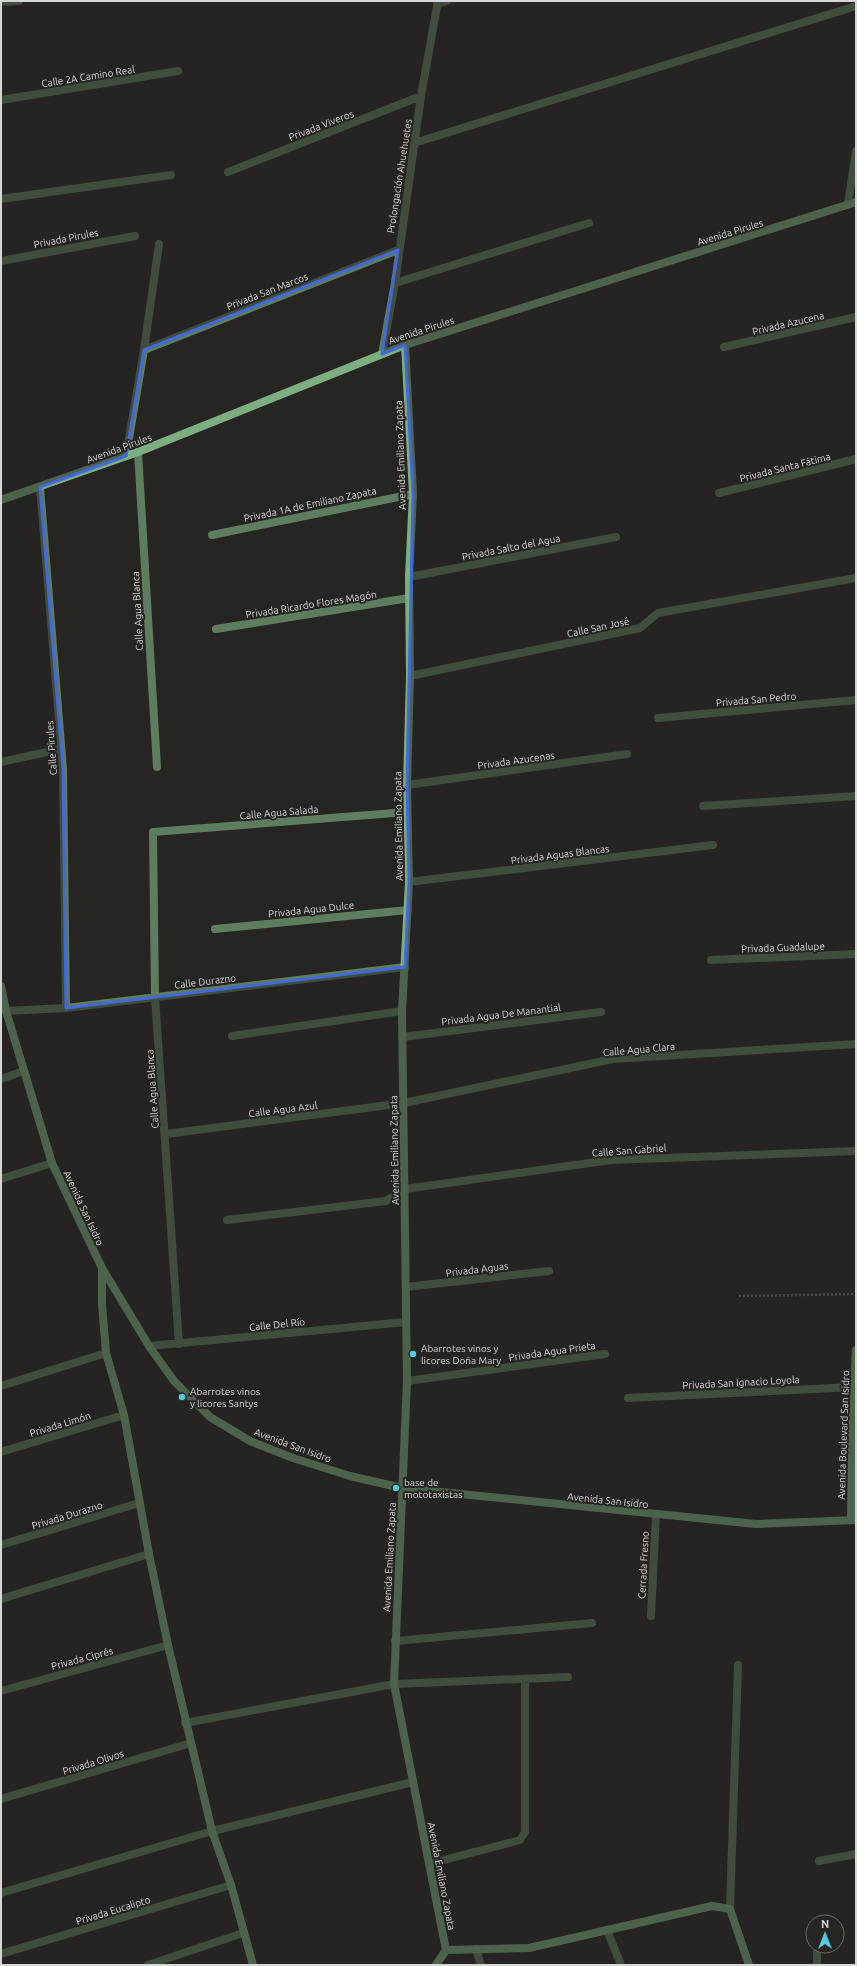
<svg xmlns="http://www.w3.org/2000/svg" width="857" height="1966" font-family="Ubuntu,sans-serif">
  <rect width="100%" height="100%" fill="#262522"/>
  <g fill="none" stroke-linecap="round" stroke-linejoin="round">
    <!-- path -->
    <path stroke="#767673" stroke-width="2.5" stroke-dasharray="2 2" stroke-linecap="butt" d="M739,1296L856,1294"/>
    <!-- street -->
    <path stroke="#5e7c5f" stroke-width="8" d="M1,2L19,1
      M437,4L447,1
      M1,100L178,71
      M414,143L856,6
      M228,172L421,96
      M1,199L171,175
      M848,204L856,151
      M1,261L135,236
      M395,283L589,223
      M724,347L856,317
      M144,350L398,250
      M382,354L395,283L421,96L438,1
      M138,452L157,767
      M126,456L144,350L159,244
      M40,487L63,769L66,1008
      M719,493L856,459
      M212,535L413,494
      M409,577L616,537
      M216,629L409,598
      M410,676L640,628L658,613L856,578
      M658,718L856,700
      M1,762L61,749
      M407,785L627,754
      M703,806L856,796
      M409,882L713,845
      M215,929L408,910
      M711,960L856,954
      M6,1011L66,1008L405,967
      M232,1036L402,1011
      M403,1037L601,1012
      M1,1079L24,1071
      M166,1134L404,1103L613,1059L856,1044
      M1,1179L52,1163
      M227,1220L386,1201L405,1189L611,1160L856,1151
      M406,1287L549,1271
      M179,1344L155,997L153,832L407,812
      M149,1346L406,1322
      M407,1381L605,1354
      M1,1386L106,1353
      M628,1398L854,1387
      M1,1452L124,1415
      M1,1545L139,1503
      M1,1599L149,1554
      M651,1616L656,1514
      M395,1641L592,1623
      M1,1691L168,1645
      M185,1723L394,1684L568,1677
      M1,1799L191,1743
      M819,1861L856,1854
      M429,1864L520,1840L525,1832V1679
      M1,1893L212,1831L413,1782
      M730,1909L738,1665
      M607,1930L621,1965
      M476,1949L481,1965
      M817,1952V1965
      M1,1954L231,1885
      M148,1965L243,1933"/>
    <!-- secondary -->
    <path stroke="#7dae7f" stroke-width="8" d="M405,345L413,494L409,577L410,676L407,785L409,882L402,1011L407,1381L394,1684L446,1950
      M1,500L138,452L405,345L856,202
      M1,986L6,1011L52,1163L102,1268L149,1346L174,1381L210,1417L250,1441L293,1458L350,1476L402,1488L756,1524L856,1520
      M102,1268V1304L106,1353L124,1415L149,1554L168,1645L212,1831L231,1885L253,1965
      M851,1520L852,1430L856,1350
      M446,1950L529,1948L712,1906L730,1909L749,1965
      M436,1965L446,1950"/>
  </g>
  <!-- marked area -->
  <path d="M0 0H857V1966H0ZM398,250L382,354L405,345L413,494L407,785L409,882L405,967L66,1008L63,769L40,487L126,456L144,350Z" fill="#262522" fill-opacity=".55" fill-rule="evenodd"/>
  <path fill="none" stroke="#4269d7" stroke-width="3" stroke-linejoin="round" d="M398,250L382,354L405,345L413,494L407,785L409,882L405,967L66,1008L63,769L40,487L126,456L144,350Z"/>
  <!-- markers -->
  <g fill="#54cadd" stroke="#262522" stroke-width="1.5">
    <circle cx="413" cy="1354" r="4"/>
    <circle cx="182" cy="1397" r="4"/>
    <circle cx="396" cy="1488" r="4"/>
  </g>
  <g text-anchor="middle" stroke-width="4" stroke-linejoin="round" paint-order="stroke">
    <!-- street labels -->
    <g font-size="10" fill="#d6d6d4" stroke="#262522">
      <text transform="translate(88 76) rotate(-9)" y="4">Calle 2A Camino Real</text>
      <text transform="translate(321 125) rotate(-21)" y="4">Privada Viveros</text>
      <text transform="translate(399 176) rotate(-81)" y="4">Prolongación Ahuehuetes</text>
      <text transform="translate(730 232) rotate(-17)" y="4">Avenida Pirules</text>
      <text transform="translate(66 238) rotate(-11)" y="4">Privada Pirules</text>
      <text transform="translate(267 291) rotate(-21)" y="4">Privada San Marcos</text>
      <text transform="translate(788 323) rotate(-13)" y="4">Privada Azucena</text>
      <text transform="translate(421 330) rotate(-18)" y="4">Avenida Pirules</text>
      <text transform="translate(119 448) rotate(-20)" y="4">Avenida Pirules</text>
      <text transform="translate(400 455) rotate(-92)" y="4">Avenida Emiliano Zapata</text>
      <text transform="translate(785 467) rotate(-14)" y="4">Privada Santa Fátima</text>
      <text transform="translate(310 504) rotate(-12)" y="4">Privada 1A de Emiliano Zapata</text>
      <text transform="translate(511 547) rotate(-11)" y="4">Privada Salto del Agua</text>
      <text transform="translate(311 604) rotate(-9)" y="4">Privada Ricardo Flores Magón</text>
      <text transform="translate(137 611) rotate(-93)" y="4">Calle Agua Blanca</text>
      <text transform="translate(598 627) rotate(-12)" y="4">Calle San José</text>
      <text transform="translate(756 699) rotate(-5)" y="4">Privada San Pedro</text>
      <text transform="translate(51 748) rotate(-94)" y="4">Calle Pirules</text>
      <text transform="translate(516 760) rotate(-8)" y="4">Privada Azucenas</text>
      <text transform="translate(279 812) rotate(-5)" y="4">Calle Agua Salada</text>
      <text transform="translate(398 826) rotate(-91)" y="4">Avenida Emiliano Zapata</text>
      <text transform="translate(560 854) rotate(-7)" y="4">Privada Aguas Blancas</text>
      <text transform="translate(311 909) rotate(-6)" y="4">Privada Agua Dulce</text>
      <text transform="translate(783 947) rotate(-2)" y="4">Privada Guadalupe</text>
      <text transform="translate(205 981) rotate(-7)" y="4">Calle Durazno</text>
      <text transform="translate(501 1014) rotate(-7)" y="4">Privada Agua De Manantial</text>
      <text transform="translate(639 1049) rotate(-5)" y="4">Calle Agua Clara</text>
      <text transform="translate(152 1089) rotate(-94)" y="4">Calle Agua Blanca</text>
      <text transform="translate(283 1109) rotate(-7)" y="4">Calle Agua Azul</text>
      <text transform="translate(394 1150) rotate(-91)" y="4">Avenida Emiliano Zapata</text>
      <text transform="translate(629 1150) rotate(-4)" y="4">Calle San Gabriel</text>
      <text transform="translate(84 1208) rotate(65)" y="4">Avenida San Isidro</text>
      <text transform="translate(477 1269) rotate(-7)" y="4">Privada Aguas</text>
      <text transform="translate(277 1324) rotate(-6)" y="4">Calle Del Río</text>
      <text transform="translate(552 1351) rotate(-8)" y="4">Privada Agua Prieta</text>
      <text transform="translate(741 1382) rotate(-3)" y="4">Privada San Ignacio Loyola</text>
      <text transform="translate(60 1424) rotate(-17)" y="4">Privada Limón</text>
      <text transform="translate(843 1435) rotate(-88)" y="4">Avenida Boulevard San Isidro</text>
      <text transform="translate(293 1445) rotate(20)" y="4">Avenida San Isidro</text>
      <text transform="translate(608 1500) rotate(6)" y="4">Avenida San Isidro</text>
      <text transform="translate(67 1515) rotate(-17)" y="4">Privada Durazno</text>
      <text transform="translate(389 1557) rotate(-87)" y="4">Avenida Emiliano Zapata</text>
      <text transform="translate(643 1565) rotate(-87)" y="4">Cerrada Fresno</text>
      <text transform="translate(82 1658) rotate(-15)" y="4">Privada Ciprés</text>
      <text transform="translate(93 1762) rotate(-17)" y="4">Privada Olivos</text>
      <text transform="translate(442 1876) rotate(79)" y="4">Avenida Emiliano Zapata</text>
      <text transform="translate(113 1910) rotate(-17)" y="4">Privada Eucalipto</text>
    </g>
    <!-- poi labels -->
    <g font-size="10" fill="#d6d6d4" stroke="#262522" text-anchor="start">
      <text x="421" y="1352">Abarrotes vinos y<tspan x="421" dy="12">licores Doña Mary</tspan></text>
      <text x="190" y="1395">Abarrotes vinos<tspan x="190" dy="12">y licores Santys</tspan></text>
      <text x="404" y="1486">base de<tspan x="404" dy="12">mototaxistas</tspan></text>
    </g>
  </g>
  <!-- border -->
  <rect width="857" height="1966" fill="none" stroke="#d6d6d4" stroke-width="4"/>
  <!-- north arrow -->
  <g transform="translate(825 1934)"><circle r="19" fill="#262522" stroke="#6c6c69"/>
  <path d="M0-3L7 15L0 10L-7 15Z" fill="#54cadd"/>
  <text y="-6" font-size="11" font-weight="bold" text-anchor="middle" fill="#d6d6d4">N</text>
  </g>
</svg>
